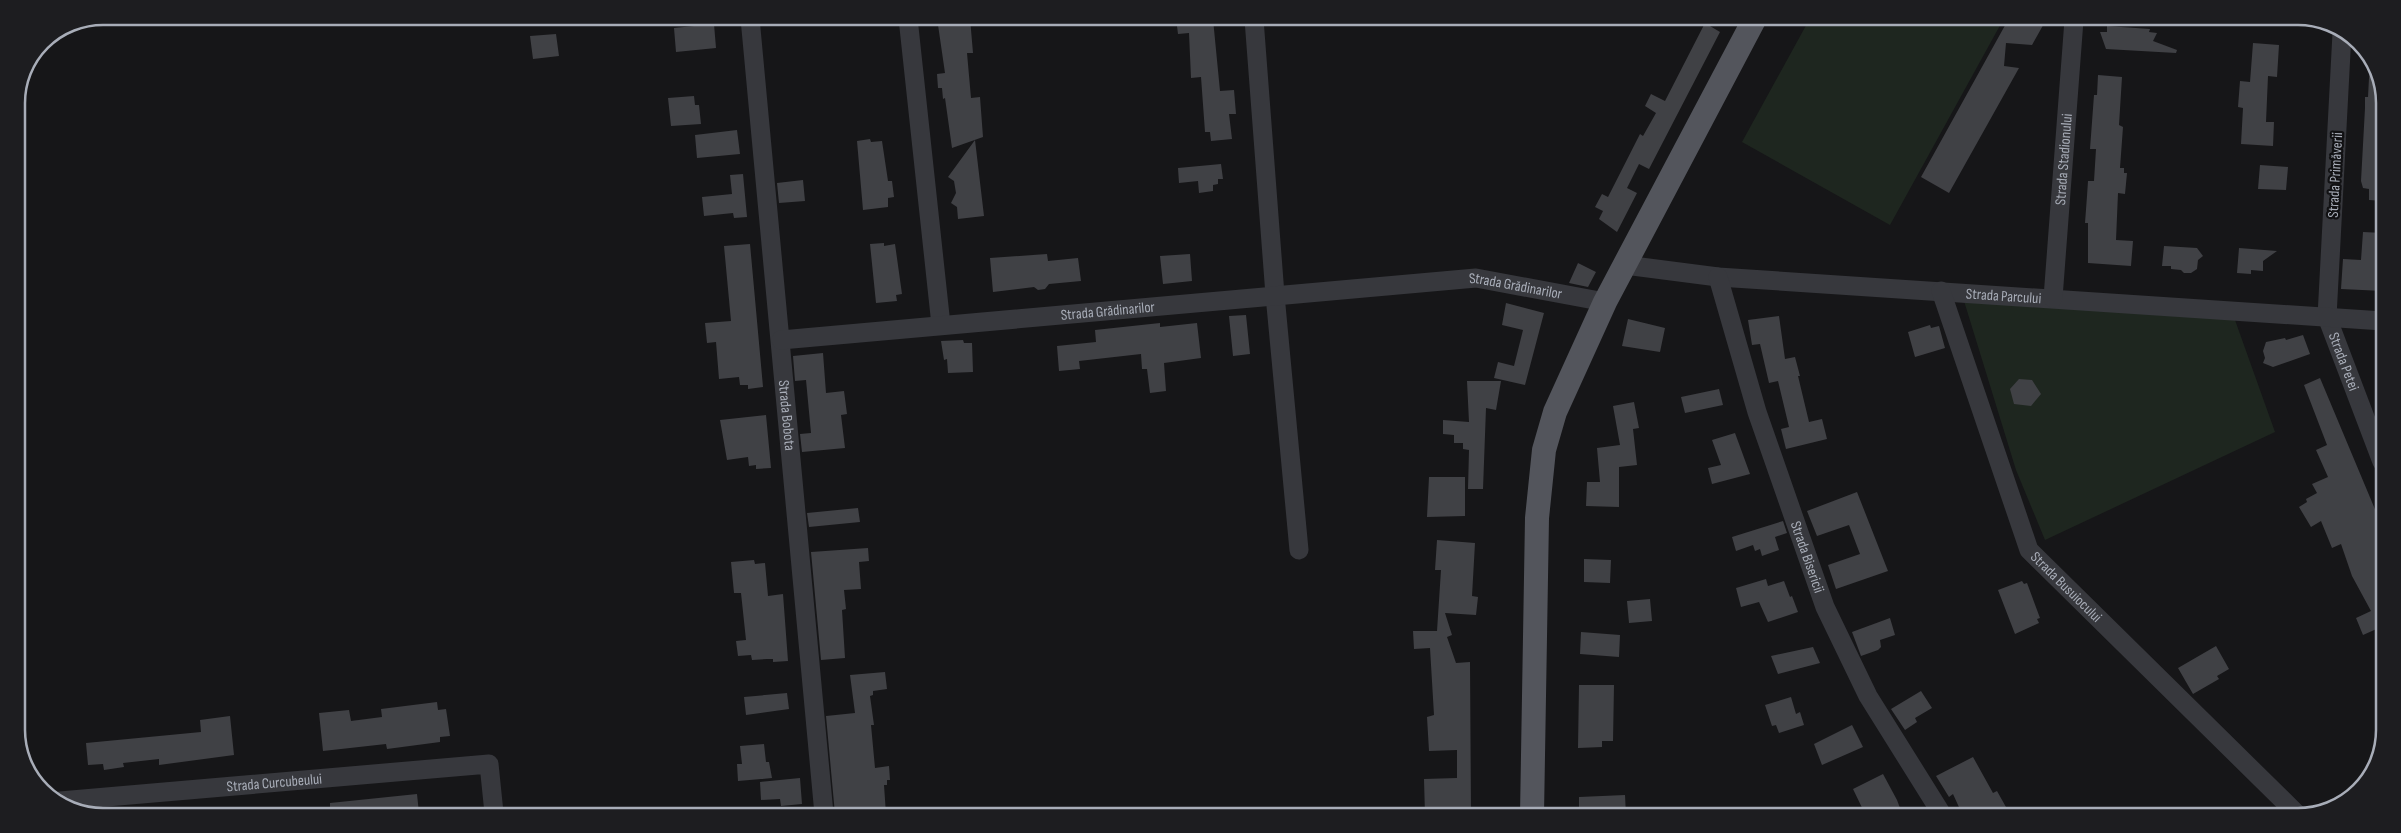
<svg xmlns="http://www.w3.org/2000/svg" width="2401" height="833" font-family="'Sofia Sans Condensed',sans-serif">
  <rect width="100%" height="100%" fill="#161618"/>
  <!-- green -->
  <path fill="#1e261f" d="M1809,20H2003L1890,225L1742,142Z
    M1964,301L2235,320L2275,432L2045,540L2016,470Z"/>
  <!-- building -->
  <path fill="#404145" d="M937,18H970L973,53H967L971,98L980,97L983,137L952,148L945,98L943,99L942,88H938L937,74L945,73Z
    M1176,18L1213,19L1220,91L1234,90L1236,114H1229L1232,139L1211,141L1210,132H1205L1201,77L1191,78L1189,33L1178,34Z
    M2008,20H2046L2032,45L2006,43L2004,66L2019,68L1949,193L1921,177Z
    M1705,23L1720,32L1649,169L1639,164L1627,188L1637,193L1617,232L1599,219L1603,211L1595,207L1602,194L1608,197L1640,134L1643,136L1656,113L1645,106L1651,94L1665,101Z
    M714,24L716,48L676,52L674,28Z
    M2107,26L2150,29L2149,32L2157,33L2153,41L2177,50L2176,53L2106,49L2100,32H2107Z
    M556,34L559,56L533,59L530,36Z
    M2253,43L2279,45L2277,77L2268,76L2266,122H2274L2273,146L2241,144L2243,108L2238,107L2240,81L2250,82Z
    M2370,59L2385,97L2384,201L2369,200V189L2363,188L2361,181L2365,108V97H2368Z
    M2098,75L2122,77L2119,125L2123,127L2120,168H2124V173H2127L2125,194L2118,193L2116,240L2133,241L2131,266L2088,263V223H2085L2087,196L2088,181H2094L2096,149H2090L2094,95H2097Z
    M694,96L695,105H699L701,124L671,126L668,98Z
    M737,130L740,154L697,158L695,135Z
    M870,139L871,142L882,141L888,181H892L894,197L888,198V207L863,210L857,141Z
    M975,140L984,216L958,219L957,207L951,203L956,193L954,181L948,177Z
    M1221,164L1223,179H1218V184L1213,185V191L1199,193L1198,181L1179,183L1178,168Z
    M2260,165L2288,167L2286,190L2258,189Z
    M743,174L747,217L734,218L733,213L704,216L702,197L732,194L730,175Z
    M803,180L805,201L779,203L777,183Z
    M2363,232L2384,233L2383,291L2341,289L2343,259L2361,260Z
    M884,243V246L895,244L902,294L896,295L897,301L876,303L870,244Z
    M750,244L763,387L748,389V385H740L739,377L719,379L716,342L707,343L705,323L731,321L724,246Z
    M2164,246L2197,248L2203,256L2198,260L2197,269L2191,273H2184L2181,270L2171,269V266H2162Z
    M2239,248L2277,251L2263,261V271L2251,270V274L2237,273Z
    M1047,254L1048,261L1078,258L1081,281L1049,284L1045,289L1038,290L1034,287L993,292L990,258Z
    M1190,254L1192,281L1163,284L1160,256Z
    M1578,263L1596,272L1588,287L1569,283Z
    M1506,303L1544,313L1525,385L1494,378L1498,362L1514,366L1523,330L1502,325Z
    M1246,315L1250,354L1233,356L1229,316Z
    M1779,316L1785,359L1795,357L1800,376H1798L1809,422L1822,419L1827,439L1786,449L1781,429L1789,427L1778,381L1769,383L1760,344L1752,345L1748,320Z
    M1628,319L1665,328L1660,352L1622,346Z
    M1160,323V327L1197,323L1201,358L1164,363L1166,391L1150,393L1147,369H1142L1141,354L1079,361L1080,369L1059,371L1057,346L1096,342L1095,330Z
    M1930,325L1931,328L1939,326L1945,348L1915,357L1908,332Z
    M2303,335L2310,354L2273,367L2263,363L2265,358L2263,351L2266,342L2285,338L2286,340Z
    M963,340L964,343H972L973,372L948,373L947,359L944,360L941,341Z
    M823,353L826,393L844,391L847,414L841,415L845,448L802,452L800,434L811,433L806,380L795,381L793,356Z
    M2320,378L2382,526L2381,627L2363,635L2356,618L2371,611L2352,576L2341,544L2332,548L2321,521L2311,527L2299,507L2307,502L2306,499L2317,493L2312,484L2328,477L2316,450L2327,445L2304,385Z
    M2019,379L2032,380L2041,394L2031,406L2014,404L2010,389Z
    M1467,381H1501L1496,410L1486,408L1483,489H1468L1469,450L1463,449V443H1454V435L1443,434V420L1469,422Z
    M1719,389L1723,405L1685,413L1681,397Z
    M1634,402L1639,428L1633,429L1637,465L1619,467V507L1586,506L1587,482H1600L1597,448L1620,445L1613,406Z
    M766,415L771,468L756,469V465L749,466L748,457L727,460L720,420Z
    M1735,433L1750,474L1712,484L1708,468L1721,465L1712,440Z
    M1429,477H1465V516L1427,517Z
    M1857,492L1888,571L1836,589L1828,565L1860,554L1849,525L1817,536L1807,511Z
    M858,508L860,522L809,527L807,513Z
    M1783,521L1787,533L1775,537L1779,550L1762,556L1760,549L1755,551L1753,545L1736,551L1732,537Z
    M1437,540L1475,543L1472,596L1478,597L1476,615L1445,613L1452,635L1447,637L1456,663L1470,662L1471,815H1425L1424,779L1457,778V750L1429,751L1427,717L1434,715L1430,648L1414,649L1413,631H1437L1441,570H1435Z
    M868,548L869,561L859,562L861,589L844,590L846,609L842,610L845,658L821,660L811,552Z
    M1584,559L1611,560L1610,583L1584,582Z
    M754,560L755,564L765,563L768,596L783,594L788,661L773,662V659H767L752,660L751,655L738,656L736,641L746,640L741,593H734L731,562Z
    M1766,579L1768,586L1784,581L1790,597L1792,596L1798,612L1768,622L1759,602L1741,607L1736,588Z
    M2022,581L2024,584L2027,583L2040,618L2037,619L2039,623L2015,634L1998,590Z
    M1650,599L1652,621L1629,623L1627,601Z
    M1890,618L1895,635L1880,640L1881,647L1878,650L1861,656L1852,632Z
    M1581,632L1620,635L1619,657L1580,654Z
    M2216,646L2229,669L2217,676L2219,679L2193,694L2178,668Z
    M1813,647L1820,663L1778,674L1771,656Z
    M885,672L887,689L873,691V695L870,696L874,725H871L875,768L889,766L890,780H887V785H884L886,814H835L826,716L855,713L850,675Z
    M1579,685H1614L1613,741H1602V747L1578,748Z
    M1921,691L1932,708L1915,718L1917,722L1905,730L1891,709Z
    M787,693L789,709L746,715L744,697Z
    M1791,697L1796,714L1800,712L1804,725L1779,733L1776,725L1772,726L1765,705Z
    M437,702L438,710L446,709L450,736L440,737V742L387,749L386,744L323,751L319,713L349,710L351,721L382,717L381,709Z
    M230,716L234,755L159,765V759L123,763L124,767L104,770L103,764L88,765L86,743L201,732L200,720Z
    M1852,725L1863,747L1822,765L1814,744Z
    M764,744L766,762H769L772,778L738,781L737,764H742L740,746Z
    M1973,757L1993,793L1997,791L2011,816H1963L1953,794L1949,797L1936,776Z
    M1883,774L1897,800L1903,816H1866L1853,789Z
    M800,778L802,804L781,806L780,799L761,800L760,782Z
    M417,794L419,813H330V803Z
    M1625,795L1626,815H1579V797Z"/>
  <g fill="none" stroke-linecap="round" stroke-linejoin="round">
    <!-- minor -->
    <g stroke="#37383d" stroke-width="19">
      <path id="s1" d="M750,18L824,814"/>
      <path d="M908,18L941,325"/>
      <path d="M1254,19L1275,295L1299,550"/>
      <path id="s2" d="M2342,33L2327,317L2382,462"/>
      <path id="s3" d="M1625,265L1718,277L2383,321"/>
      <path id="s4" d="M1718,277L1757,412L1825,607L1868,696L1943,816"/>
      <path id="s5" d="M1941,291L2029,550L2299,816"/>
      <path id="s6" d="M2053,298L2074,20"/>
      <path id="s7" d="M781,340L1476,278L1605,302"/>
      <path id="s8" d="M60,801L489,764L494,813"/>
    </g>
    <!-- major -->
    <path stroke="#53555c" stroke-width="24" d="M1532,815L1537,518L1544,450L1555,412L1605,302L1754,20"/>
  </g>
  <g text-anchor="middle" stroke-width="4.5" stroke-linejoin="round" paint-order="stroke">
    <!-- street labels -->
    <g font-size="15" fill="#a8adb8" stroke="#111113">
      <text dy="5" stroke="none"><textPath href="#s6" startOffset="139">Strada Stadionului</textPath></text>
      <text transform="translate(2335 175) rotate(-87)" y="5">Strada Primăverii</text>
      <text dy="5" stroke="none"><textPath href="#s7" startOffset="738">Strada Grădinarilor</textPath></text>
      <text dy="5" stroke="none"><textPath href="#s3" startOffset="380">Strada Parcului</textPath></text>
      <text dy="5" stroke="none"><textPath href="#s7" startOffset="328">Strada Grădinarilor</textPath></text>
      <text dy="5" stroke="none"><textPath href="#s2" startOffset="332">Strada Petei</textPath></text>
      <text dy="5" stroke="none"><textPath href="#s1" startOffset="399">Strada Bobota</textPath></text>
      <text dy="5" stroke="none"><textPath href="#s4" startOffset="294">Strada Bisericii</textPath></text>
      <text dy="5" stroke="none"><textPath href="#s5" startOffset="326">Strada Busuiocului</textPath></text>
      <text dy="5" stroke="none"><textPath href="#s8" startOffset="215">Strada Curcubeului</textPath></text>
    </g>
  </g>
  <!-- crop -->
  <path d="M0 0H2401V833H0ZM103 25H2298A78 78 0 0 1 2376 103V730A78 78 0 0 1 2298 808H103A78 78 0 0 1 25 730V103A78 78 0 0 1 103 25Z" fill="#1d1d20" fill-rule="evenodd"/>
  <path fill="none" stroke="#a8adb8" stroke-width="2.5" d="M103 25H2298A78 78 0 0 1 2376 103V730A78 78 0 0 1 2298 808H103A78 78 0 0 1 25 730V103A78 78 0 0 1 103 25Z"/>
</svg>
